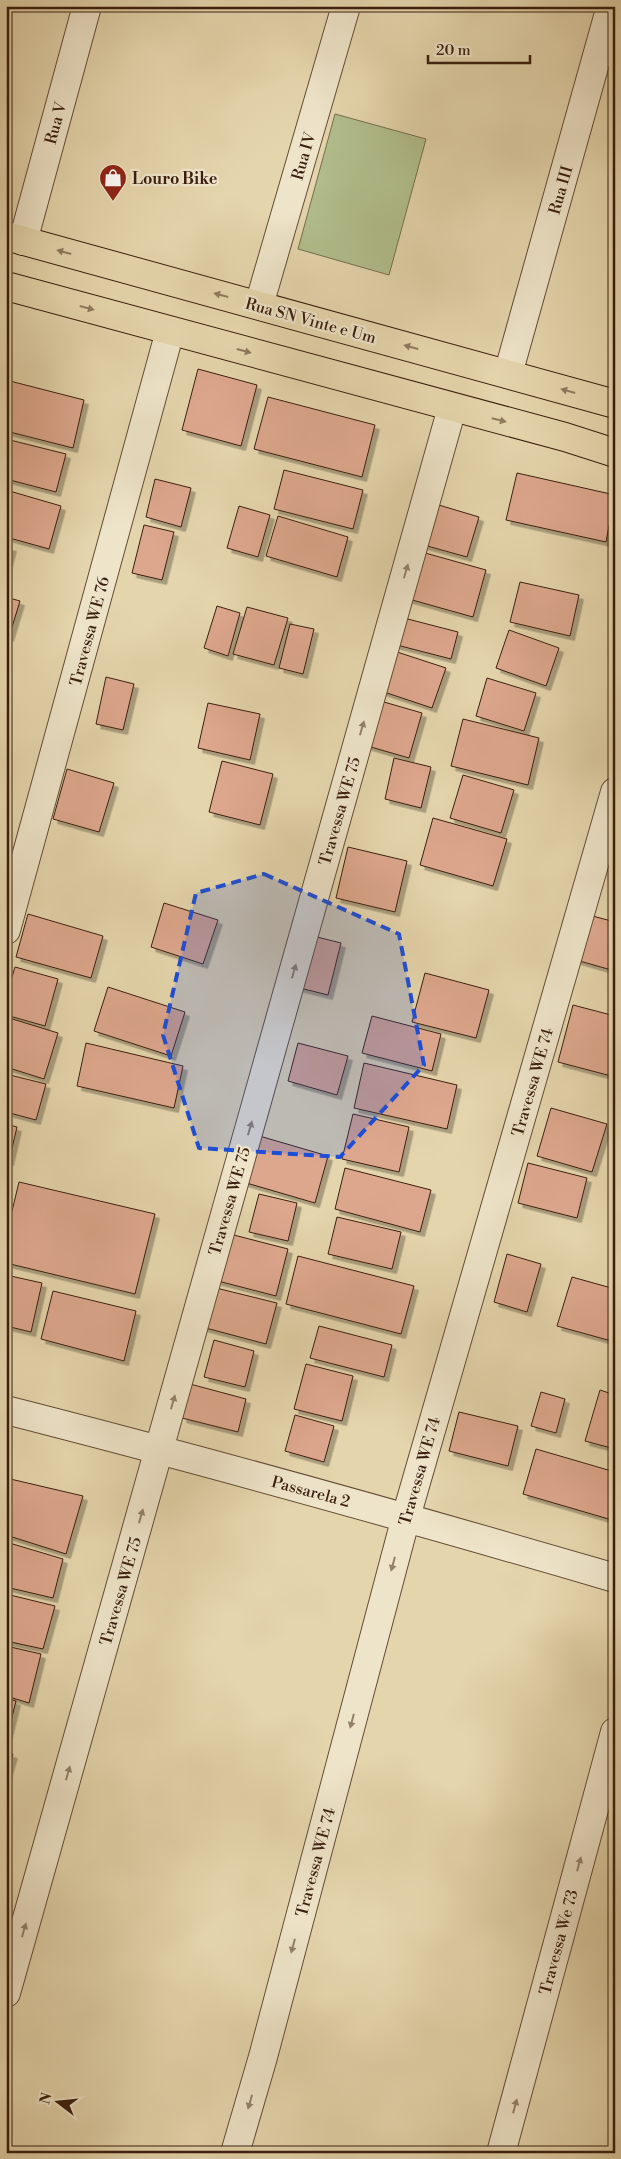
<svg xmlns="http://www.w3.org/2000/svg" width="621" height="2159" font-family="'Libre Bodoni',serif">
  <defs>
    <filter id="shadow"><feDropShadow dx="4.5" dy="4.5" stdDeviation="0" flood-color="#0004"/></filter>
  </defs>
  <rect width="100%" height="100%" fill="#e5d5ac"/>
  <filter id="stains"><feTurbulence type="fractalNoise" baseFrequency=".004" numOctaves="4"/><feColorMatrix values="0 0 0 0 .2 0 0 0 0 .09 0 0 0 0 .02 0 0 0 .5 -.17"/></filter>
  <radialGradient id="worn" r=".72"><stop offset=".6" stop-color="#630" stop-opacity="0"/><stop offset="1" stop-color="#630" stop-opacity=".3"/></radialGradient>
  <!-- green -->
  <path fill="#b1be8c" stroke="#766e4e" d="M335,114L426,139L389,275L298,249Z"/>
  <!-- building -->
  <path fill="#dda78d" stroke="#3a1e0f" filter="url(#shadow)" d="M198,369L257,385L241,446L182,430Z
    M6,380L84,400L73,448L6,431Z
    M268,397L375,425L362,477L254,449Z
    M6,439L66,454L56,492L6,479Z
    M284,470L363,490L353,529L274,509Z
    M517,473L615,495L606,542L506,520Z
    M155,479L191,488L181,527L146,517Z
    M6,490L61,506L49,549L6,537Z
    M432,503L479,517L467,557L420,544Z
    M239,506L270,515L258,557L227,548Z
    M278,516L348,537L337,577L266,556Z
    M144,525L174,532L162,580L132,573Z
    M6,546L12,547L6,569Z
    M418,551L486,570L473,617L405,598Z
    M520,582L579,595L570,636L510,622Z
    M6,597L20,601L9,637L6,636Z
    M217,606L240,613L228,656L204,648Z
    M247,607L288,618L274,665L233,654Z
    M400,617L458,632L451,659L393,644Z
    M290,624L314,629L303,674L279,668Z
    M509,630L559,648L546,686L496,668Z
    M391,650L446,668L432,708L378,690Z
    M106,677L134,684L123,730L96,724Z
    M487,678L536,693L524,731L476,716Z
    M377,700L422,713L409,758L364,745Z
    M208,703L260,714L250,760L198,748Z
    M463,719L539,738L528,785L451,766Z
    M394,758L431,767L421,808L385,799Z
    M222,761L273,774L260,825L209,812Z
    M67,769L114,783L99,832L53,819Z
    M463,775L514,790L501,833L450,818Z
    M433,818L507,839L493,886L420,865Z
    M348,847L407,861L395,912L336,898Z
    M164,903L218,920L203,964L151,947Z
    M28,914L103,936L91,978L16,957Z
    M589,915L615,922V971L576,960Z
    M309,935L341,943L328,995L296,987Z
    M15,967L58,979L45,1026L6,1015V997Z
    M425,973L489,990L476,1038L412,1022Z
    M108,987L185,1012L171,1056L94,1031Z
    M573,1005L615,1016V1077L558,1062Z
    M372,1016L441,1034L432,1071L362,1053Z
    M6,1017L58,1033L44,1079L6,1067Z
    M86,1043L183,1066L174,1108L77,1086Z
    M298,1043L348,1056L337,1095L288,1081Z
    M364,1063L457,1085L447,1129L354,1108Z
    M6,1074L46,1084L36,1120L6,1112Z
    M551,1108L607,1124L592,1172L537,1156Z
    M353,1114L409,1127L399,1172L342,1159Z
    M6,1124L17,1127L9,1161H6Z
    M256,1135L328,1156L315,1203L243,1182Z
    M528,1163L587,1178L577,1218L518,1203Z
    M345,1168L431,1190L420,1232L335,1209Z
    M19,1182L155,1214L135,1294L6,1263V1236Z
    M259,1194L297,1203L288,1241L249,1232Z
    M337,1217L401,1232L392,1269L328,1254Z
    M226,1233L288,1249L276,1296L214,1280Z
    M507,1254L541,1264L527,1312L494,1302Z
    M298,1256L414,1286L401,1334L286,1304Z
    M6,1275L42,1283L31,1332L6,1326Z
    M572,1277L615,1289V1342L557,1326Z
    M212,1287L277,1303L266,1344L202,1327Z
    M53,1291L136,1311L124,1361L41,1339Z
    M319,1326L392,1345L384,1377L310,1358Z
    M214,1340L254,1351L245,1387L204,1377Z
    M306,1364L353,1376L342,1421L294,1409Z
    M190,1384L246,1399L238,1432L182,1418Z
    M600,1390L615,1395V1449L585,1441Z
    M541,1392L565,1399L556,1433L531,1426Z
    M459,1412L518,1426L508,1466L449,1451Z
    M295,1415L334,1426L324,1462L285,1451Z
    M536,1449L615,1472V1509L612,1520L523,1494Z
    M6,1478L83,1496L66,1554L6,1535Z
    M6,1542L63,1559L53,1598L6,1587Z
    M6,1594L55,1606L43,1649L6,1641Z
    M6,1646L41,1654L29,1703L6,1696Z
    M6,1698L16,1701L6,1741Z
    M6,1752L13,1754L6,1777Z"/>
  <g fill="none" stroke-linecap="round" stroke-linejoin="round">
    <defs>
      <path id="minor" d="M23,241L87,6
        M259,305L346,6
        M508,374L611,6
        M6,930L170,331
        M6,1410C210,1462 413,1519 615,1578
        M6,1993L452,408
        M235,2153L263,2057L406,1517L615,792
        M501,2153L615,1732"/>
      <path id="major" d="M6,236L615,404
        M6,286L565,437L615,453"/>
    </defs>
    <!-- minor casing -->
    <use href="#minor" stroke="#654c36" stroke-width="30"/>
    <!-- major casing -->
    <use href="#major" stroke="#3a1e0f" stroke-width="30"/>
    <!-- minor -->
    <use href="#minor" stroke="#eee4c9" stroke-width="28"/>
    <!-- major -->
    <use href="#major" stroke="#e5d5ac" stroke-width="28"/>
  </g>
  <!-- one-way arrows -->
  <defs><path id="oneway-solid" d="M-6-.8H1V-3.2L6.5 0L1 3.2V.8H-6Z" transform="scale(1.25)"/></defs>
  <g fill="#907a5e">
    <use href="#oneway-solid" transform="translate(64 252) rotate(-165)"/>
    <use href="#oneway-solid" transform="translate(221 295) rotate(-165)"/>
    <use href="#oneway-solid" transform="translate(87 308) rotate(15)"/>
    <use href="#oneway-solid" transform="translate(411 347) rotate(-165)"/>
    <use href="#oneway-solid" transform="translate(244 351) rotate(15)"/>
    <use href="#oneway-solid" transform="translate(568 391) rotate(-164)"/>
    <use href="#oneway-solid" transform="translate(499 420) rotate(14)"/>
  </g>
  <g fill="#94816c">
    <use href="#oneway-solid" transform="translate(406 571) rotate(-74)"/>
    <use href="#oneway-solid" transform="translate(362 728) rotate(-74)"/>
    <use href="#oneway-solid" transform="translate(294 971) rotate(-74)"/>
    <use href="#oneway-solid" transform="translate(250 1128) rotate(-74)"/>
    <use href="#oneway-solid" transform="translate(173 1402) rotate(-74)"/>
    <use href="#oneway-solid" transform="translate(141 1516) rotate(-74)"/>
    <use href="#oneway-solid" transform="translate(393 1564) rotate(105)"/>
    <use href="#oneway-solid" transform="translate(352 1721) rotate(105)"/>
    <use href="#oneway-solid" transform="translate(68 1773) rotate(-74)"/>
    <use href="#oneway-solid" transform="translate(579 1864) rotate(-75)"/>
    <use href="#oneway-solid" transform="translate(24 1930) rotate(-74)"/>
    <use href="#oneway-solid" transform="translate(293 1946) rotate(105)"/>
    <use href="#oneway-solid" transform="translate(250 2102) rotate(106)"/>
    <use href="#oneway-solid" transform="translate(515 2106) rotate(-75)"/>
  </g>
  <!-- marked area -->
  <path fill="#1d4ed8" fill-opacity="0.2" stroke="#1d4ed8" stroke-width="4" stroke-dasharray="10 6" stroke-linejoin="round" d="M264,874L399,934L424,1065L340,1157L199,1148L163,1035L196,893Z"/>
  <!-- icons -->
  <defs>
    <symbol id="shop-pin" viewBox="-11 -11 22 30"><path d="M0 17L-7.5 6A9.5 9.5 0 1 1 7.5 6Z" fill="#8f2418" stroke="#eee4c9"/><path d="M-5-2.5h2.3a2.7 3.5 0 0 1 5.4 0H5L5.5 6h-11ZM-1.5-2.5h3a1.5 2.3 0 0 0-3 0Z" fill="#fff"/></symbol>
  </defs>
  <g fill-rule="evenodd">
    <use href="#shop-pin" x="97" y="162" width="32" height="43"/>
  </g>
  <g text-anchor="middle" stroke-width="4.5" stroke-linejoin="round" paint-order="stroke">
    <!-- street labels -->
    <g font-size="16" fill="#3a1e0f" stroke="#eee4c9">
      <text transform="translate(55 123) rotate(-75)" y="6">Rua V</text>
      <text transform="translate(303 156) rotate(-74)" y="6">Rua IV</text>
      <text transform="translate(560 190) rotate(-74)" y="6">Rua III</text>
      <text transform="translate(311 320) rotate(15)" y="6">Rua SN Vinte e Um</text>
      <text transform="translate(89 631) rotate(-75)" y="6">Travessa WE 76</text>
      <text transform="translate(339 811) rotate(-74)" y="6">Travessa WE 75</text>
      <text transform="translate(532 1082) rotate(-74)" y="6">Travessa WE 74</text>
      <text transform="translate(229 1201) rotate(-74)" y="6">Travessa WE 75</text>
      <text transform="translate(419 1471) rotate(-74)" y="6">Travessa WE 74</text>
      <text transform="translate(311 1491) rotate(15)" y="6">Passarela 2</text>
      <text transform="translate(120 1591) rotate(-74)" y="6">Travessa WE 75</text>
      <text transform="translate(315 1862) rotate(-75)" y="6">Travessa WE 74</text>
      <text transform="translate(558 1942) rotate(-75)" y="6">Travessa We 73</text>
    </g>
    <!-- poi labels -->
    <g font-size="16" font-weight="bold" fill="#3a1e0f" stroke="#eee4c9" text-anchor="start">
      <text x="132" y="184">Louro Bike</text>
    </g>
  </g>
  <!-- margin -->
  <rect width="621" height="2159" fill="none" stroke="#e5d5ac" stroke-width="25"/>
  <rect x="8" y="8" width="606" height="2144" fill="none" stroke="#3a1e0f" stroke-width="2.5"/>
  <rect x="12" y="12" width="596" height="2134" fill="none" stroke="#3a1e0f"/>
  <!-- north arrow -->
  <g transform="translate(58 2102) rotate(286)" stroke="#eee4c9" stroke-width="4" paint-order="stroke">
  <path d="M0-4L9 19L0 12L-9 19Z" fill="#3a1e0f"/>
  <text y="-8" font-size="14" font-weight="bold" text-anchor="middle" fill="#3a1e0f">N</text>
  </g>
  <!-- scale -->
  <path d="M428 55v8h102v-8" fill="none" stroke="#3a1e0f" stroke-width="2.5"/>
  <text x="436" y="55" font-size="15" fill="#3a1e0f" stroke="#eee4c9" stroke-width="4" paint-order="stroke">20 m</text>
  <rect width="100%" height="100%" filter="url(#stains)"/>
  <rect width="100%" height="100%" fill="url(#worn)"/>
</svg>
